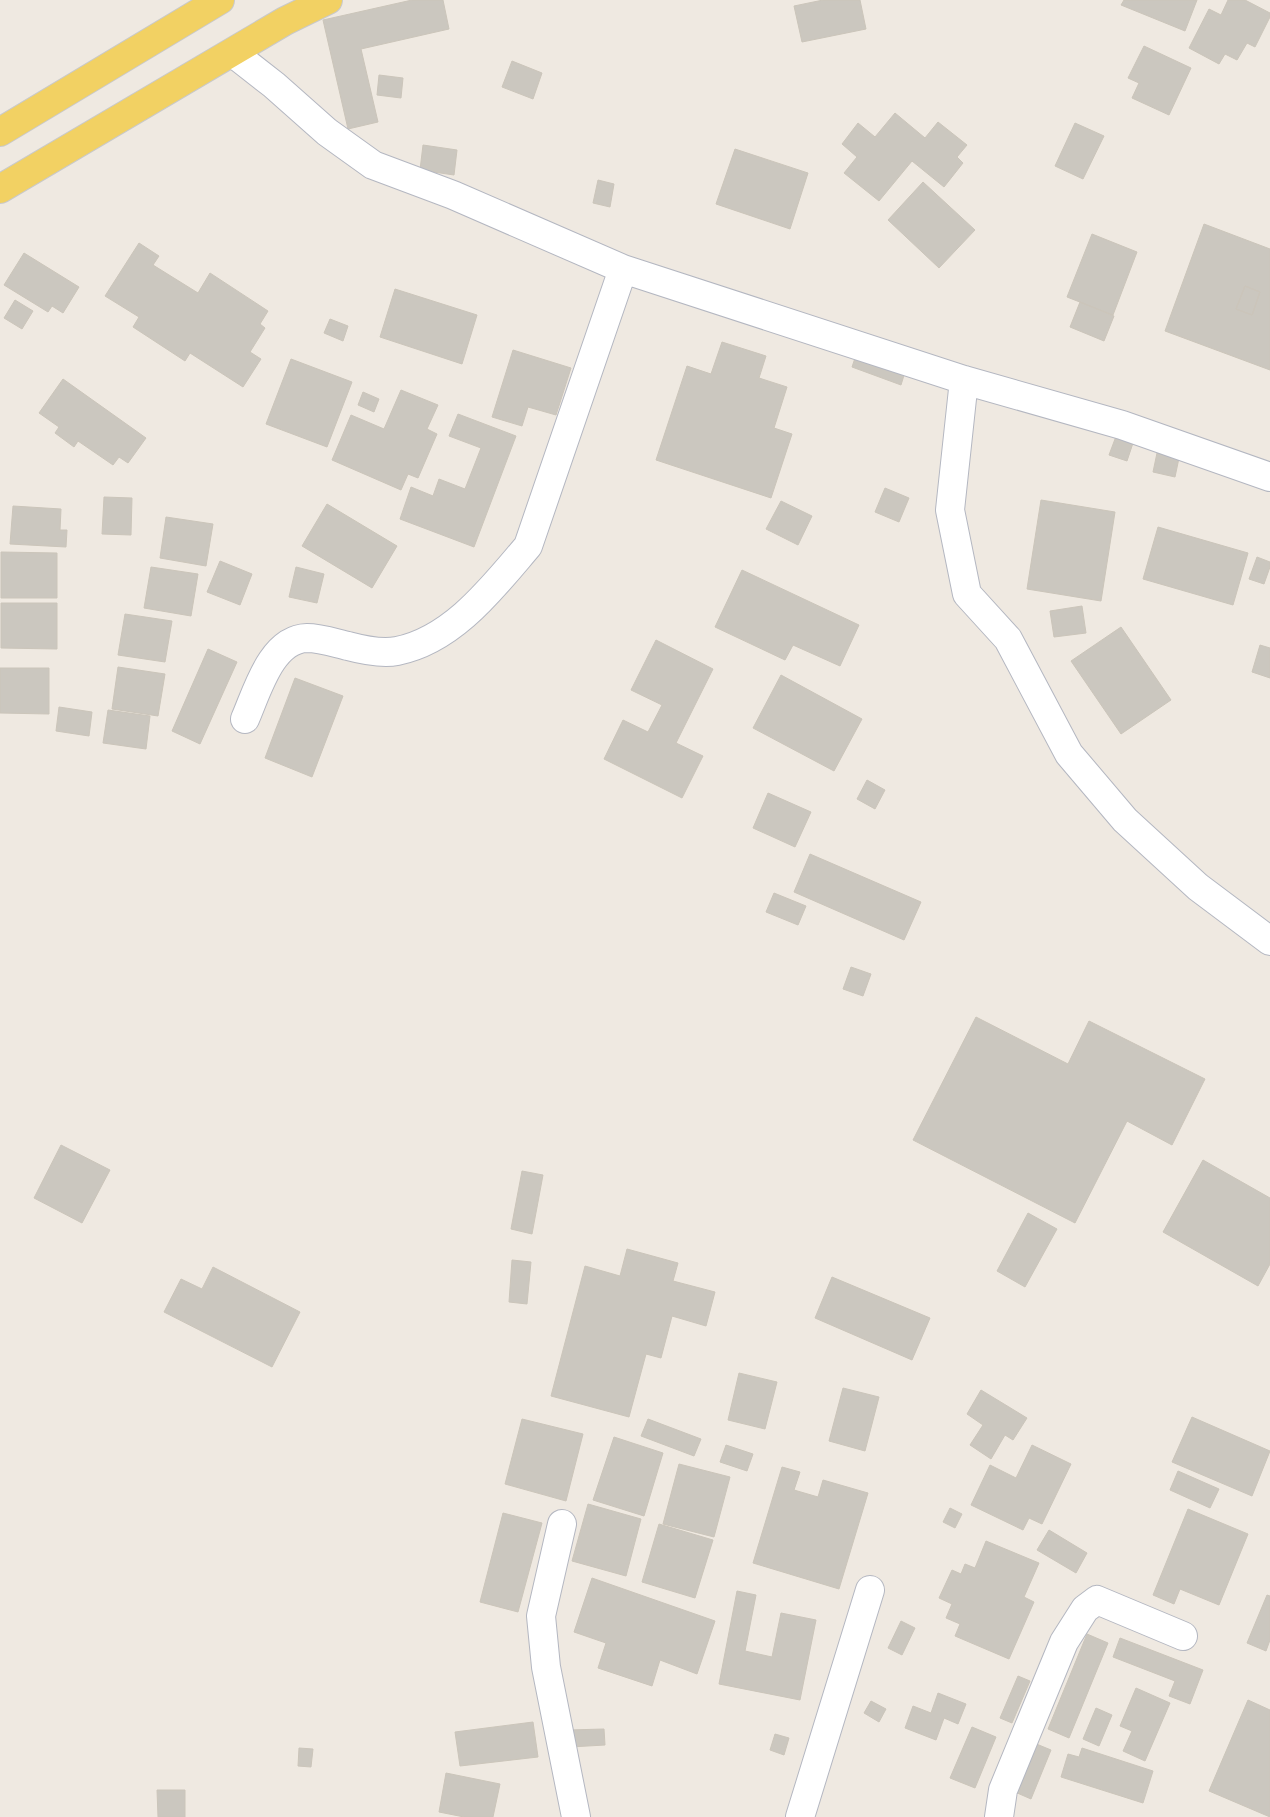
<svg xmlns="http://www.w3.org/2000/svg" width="1270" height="1817" font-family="'Golos Text',sans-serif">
  <rect width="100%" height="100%" fill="#efe9e1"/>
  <!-- building -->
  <path fill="#cbc7bf" stroke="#cbc5ba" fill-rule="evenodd" d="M412,0H443L449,29L361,49L378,122L348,129L323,20Z
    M823,0H860L866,29L802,42L794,6Z
    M1124,0H1197L1185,31L1121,5Z
    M1228,0H1245L1270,13V17L1255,47L1247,43L1237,60L1225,54L1219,64L1189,48L1209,9L1221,15Z
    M1144,46L1191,68L1169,115L1132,98L1139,83L1128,78Z
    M512,61L542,73L533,99L502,87Z
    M379,75L403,78L401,98L377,95Z
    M895,113L925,138L938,122L967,145L957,157L963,163L944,187L912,161L879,201L844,173L857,157L842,144L858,123L875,137Z
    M1075,123L1104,136L1083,179L1055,166Z
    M423,145L457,150L454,175L420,170Z
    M735,149L808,173L790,229L716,204Z
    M598,180L614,184L610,207L593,203Z
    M923,182L975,230L939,268L888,220Z
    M1204,224L1270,249V370L1165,331ZM1245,286L1260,292L1252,315L1236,309Z
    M1092,234L1137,252L1113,315L1067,297Z
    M139,243L159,256L153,265L198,293L210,273L268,311L260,324L265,328L250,352L261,359L243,387L190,353L185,361L133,327L139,317L105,296Z
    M24,253L79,287L63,313L52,306L48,312L4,285Z
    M1245,286L1260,292L1252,315L1236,309Z
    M395,289L477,315L462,364L380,337Z
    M15,300L33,311L22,329L4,318Z
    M1080,302L1114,316L1104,341L1070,327Z
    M330,319L348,326L343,341L324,333Z
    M722,342L766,356L759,378L787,387L774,428L792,434L771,498L656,460L687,366L711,374Z
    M513,350L571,368L556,415L528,407L522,426L492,417Z
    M856,355L905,372L901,385L852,367Z
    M291,359L352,382L327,447L266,424Z
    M63,379L146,438L128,463L119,457L113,465L78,441L74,447L55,433L59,427L39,413Z
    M401,390L438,405L427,429L437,434L418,478L408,474L401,490L332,460L351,415L384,429Z
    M363,392L379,399L374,412L358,405Z
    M458,414L516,436L474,547L400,519L411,487L433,496L439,479L465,489L481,448L449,436Z
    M1118,431L1135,437L1127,461L1109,455Z
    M1157,453L1179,458L1175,477L1153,472Z
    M885,488L909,498L899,522L875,512Z
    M104,497L132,498L131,535L102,534Z
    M1041,500L1115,512L1101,601L1027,589Z
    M781,501L812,516L798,545L766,529Z
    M327,504L397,546L372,588L302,546Z
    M13,506L61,509L60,530H67L66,547L10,544Z
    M166,517L213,524L206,566L160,558Z
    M1158,527L1248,553L1233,605L1143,579Z
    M1,552L57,553V598H1Z
    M1257,557L1270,562V567L1264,584L1249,579Z
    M220,561L252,574L240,605L207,592Z
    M151,567L198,574L191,616L144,608Z
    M296,567L324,574L317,603L289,597Z
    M742,570L859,625L840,666L793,645L785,660L715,627Z
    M1,603H57V649L1,648Z
    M1082,606L1086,633L1054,637L1050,611Z
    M125,614L172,621L165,662L118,655Z
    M1121,627L1171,700L1121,734L1071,661Z
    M656,640L713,669L676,743L703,756L682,798L604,759L623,720L648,732L662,705L631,690Z
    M1260,645L1270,648V678L1252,672Z
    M208,649L237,662L200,744L172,731Z
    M118,667L165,674L158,716L112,709Z
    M0,668H49V714L0,713Z
    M781,675L862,719L834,771L753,728Z
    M295,678L343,696L312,777L265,758Z
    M59,707L92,712L89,736L56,731Z
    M108,710L150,716L146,749L103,743Z
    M867,780L885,790L875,809L857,799Z
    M768,793L811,812L795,847L753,828Z
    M810,854L921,902L904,940L794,892Z
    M774,893L806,906L798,925L766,912Z
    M851,967L871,974L863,996L843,989Z
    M976,1017L1068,1064L1089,1021L1205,1079L1172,1145L1127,1121L1075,1223L913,1140Z
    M61,1145L110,1170L82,1223L34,1198Z
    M1203,1160L1270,1198V1264L1258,1286L1163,1232Z
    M522,1171L543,1175L532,1234L511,1229Z
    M1028,1213L1057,1229L1025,1287L997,1271Z
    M627,1249L678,1263L673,1281L715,1292L706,1326L672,1316L661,1358L646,1354L629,1417L551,1396L585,1266L620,1276Z
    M512,1260L531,1262L527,1304L509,1302Z
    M213,1267L300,1312L272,1367L164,1312L181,1279L202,1289Z
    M832,1277L930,1318L912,1360L815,1318Z
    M739,1373L777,1382L765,1429L728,1420Z
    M843,1388L879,1397L865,1451L829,1441Z
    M981,1390L1027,1418L1013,1440L1005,1435L991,1459L970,1445L983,1425L967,1414Z
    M1192,1417L1270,1451L1252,1496L1172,1462Z
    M522,1419L583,1434L566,1501L505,1484Z
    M648,1419L701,1439L694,1456L641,1436Z
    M614,1437L663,1453L644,1516L593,1500Z
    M726,1445L753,1454L747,1471L720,1462Z
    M1032,1445L1071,1464L1042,1524L1029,1518L1023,1530L971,1505L990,1465L1016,1478Z
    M679,1464L730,1477L714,1537L663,1524Z
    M782,1467L800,1472L794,1490L818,1497L823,1480L868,1493L839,1589L753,1563Z
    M1178,1471L1219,1489L1210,1508L1170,1490Z
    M588,1504L641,1519L626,1576L572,1561Z
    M950,1508L962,1514L955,1528L943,1522Z
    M1188,1509L1248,1534L1219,1605L1180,1589L1174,1604L1153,1595Z
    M503,1513L542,1523L518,1612L480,1602Z
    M659,1524L713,1540L695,1598L642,1582Z
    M1049,1530L1087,1553L1076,1573L1037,1550Z
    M986,1541L1039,1563L1024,1597L1034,1602L1009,1659L955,1636L960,1624L946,1618L952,1604L939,1598L952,1570L961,1574L965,1564L975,1568Z
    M592,1578L715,1621L697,1674L660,1660L652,1686L598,1668L606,1643L574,1632Z
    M737,1591L756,1595L745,1651L772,1657L781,1613L816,1620L800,1700L719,1684Z
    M1267,1595L1270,1596V1640L1266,1651L1247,1643Z
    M901,1621L915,1628L902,1655L888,1648Z
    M1087,1634L1108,1643L1069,1738L1048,1729Z
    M1120,1638L1203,1670L1190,1704L1169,1696L1175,1681L1113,1657Z
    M1018,1676L1030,1681L1012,1723L1000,1718Z
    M1136,1688L1170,1703L1145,1761L1123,1751L1132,1731L1120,1726Z
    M938,1693L966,1704L958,1724L944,1718L936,1740L905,1728L913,1706L931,1713Z
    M1248,1700L1270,1710V1817L1209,1791Z
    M871,1701L886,1709L879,1722L864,1713Z
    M1096,1708L1112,1715L1099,1746L1083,1739Z
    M533,1722L538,1757L460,1766L455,1732Z
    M972,1727L996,1737L975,1788L950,1778Z
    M604,1729L605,1745L570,1747L569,1730Z
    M775,1734L789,1738L784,1755L770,1750Z
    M1034,1743L1051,1750L1031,1799L1015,1792Z
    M299,1748L313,1749L311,1767L298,1766Z
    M1082,1748L1153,1771L1143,1803L1061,1777L1068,1754L1079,1757Z
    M446,1773L500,1784L493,1817H464L439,1812Z
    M157,1790H185V1817H158Z"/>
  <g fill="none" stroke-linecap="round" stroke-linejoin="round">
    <defs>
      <path id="minor" d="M233,53L274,85L327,132L373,165L453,195L623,269L964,380L1122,425L1270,477
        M964,380L950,510L967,594L1008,639L1069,754L1125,820L1198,887L1270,941
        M245,719C257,692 271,639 307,638C320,638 335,643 348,646C363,650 381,654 397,651C453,640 493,587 528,546L623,269
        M562,1524L541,1616L546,1667L576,1817
        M800,1817L870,1590
        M999,1817L1003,1790L1064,1642L1085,1609L1097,1600L1183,1636"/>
      <path id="major" d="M0,132L220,0
        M0,189L285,21L328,0"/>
    </defs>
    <!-- minor casing -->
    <use href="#minor" stroke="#b4b7c1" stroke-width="30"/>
    <!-- major casing -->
    <use href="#major" stroke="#c9c9c9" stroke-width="30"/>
    <!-- minor -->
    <use href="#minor" stroke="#fff" stroke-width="28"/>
    <!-- major -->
    <use href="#major" stroke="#f2d163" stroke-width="28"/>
  </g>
</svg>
